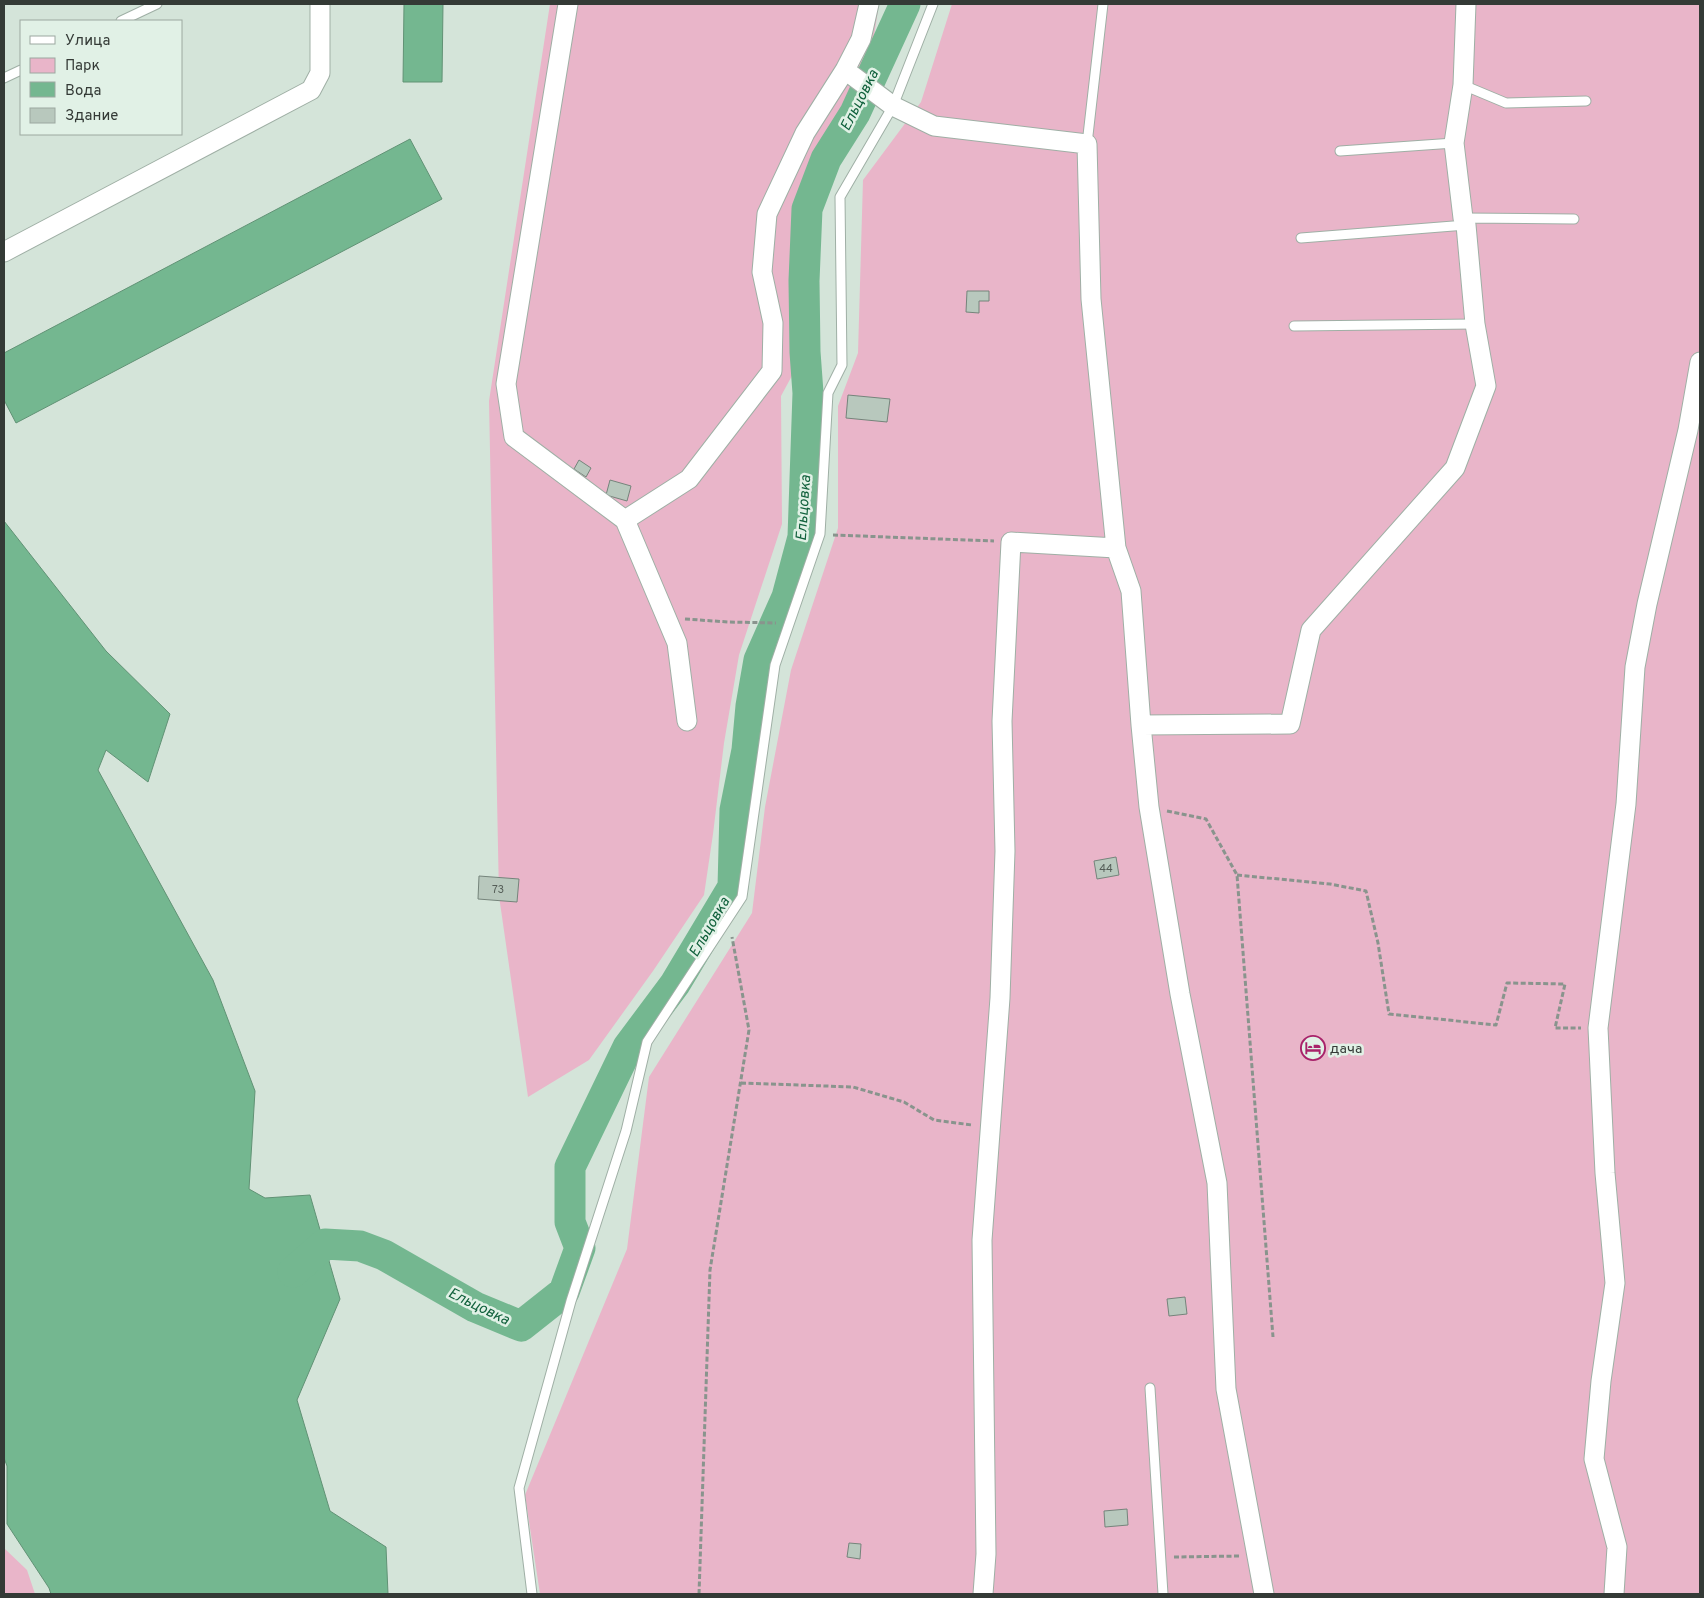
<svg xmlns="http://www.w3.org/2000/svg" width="1704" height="1598" font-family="Overpass,sans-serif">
  <rect width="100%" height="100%" fill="#d4e4d9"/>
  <!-- green -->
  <path fill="#e9b5c9" d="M550,4H879L868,74L842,130L793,209L791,294L801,359L781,396L782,524L739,655L724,743L713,834L704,895L653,971L589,1060L528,1097L499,896L489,401Z
    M952,4H1700V1594H540L525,1495L627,1249L649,1077L752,913L765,807L791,670L838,528V406L858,353L863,180L921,102Z
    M4,1548L27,1570L35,1594H4Z"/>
  <!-- water -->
  <path fill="#74b790" stroke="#619275" d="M404,4H443L442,82H403Z
    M410,139L442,199L16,423L4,400V353Z
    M4,521L106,651L170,714L148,782L106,750L98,770L213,980L255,1091L249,1189L265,1198L310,1195L340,1299L297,1400L330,1511L386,1547L388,1594H51L49,1588L7,1524V1466L4,1458Z"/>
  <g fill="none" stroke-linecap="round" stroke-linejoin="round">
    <!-- river -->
    <path stroke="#74b790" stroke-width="31" d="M293,1272L325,1244L360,1246L384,1255L475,1307L521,1326L564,1292L580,1248L570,1222V1167L628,1047L675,984L733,887L735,810L747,750L751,706L759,660L787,597L803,537L808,393L805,352L804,281L807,209L826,159L855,113L905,4"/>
  </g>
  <!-- building -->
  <path fill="#b8c8bd" stroke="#75847b" d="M967,291H989V301H979V313L966,312Z
    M848,395L890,399L887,422L846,418Z
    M579,460L591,468L586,477L574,469Z
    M610,480L631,486L627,501L606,495Z
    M1116,857L1119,875L1097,879L1094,861Z
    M479,876L519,879L517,902L478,899Z
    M1185,1297L1187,1314L1169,1316L1167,1299Z
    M1127,1509L1128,1525L1105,1527L1104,1511Z
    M849,1543L861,1544L860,1559L847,1557Z"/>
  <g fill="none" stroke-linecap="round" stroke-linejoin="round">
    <defs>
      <path id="service" d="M121,21L157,4
        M4,78L21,70
        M1463,85L1506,103L1586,101
        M1087,144L1103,4
        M1340,151L1454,143
        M1463,218L1574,219
        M1301,238L1466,225
        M1294,326L1475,324
        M1150,1388L1163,1594
        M532,1594L519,1488L571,1301L626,1131L647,1042L742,897L775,665L820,534L828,393L842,365L840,197L893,106L933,4"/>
      <path id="minor" d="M568,4L506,384L514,437L625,520L677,643L687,721
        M845,70L893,106L934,126L1087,144L1091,299L1116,548L1131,591L1141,725L1149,807L1180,994L1217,1183L1226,1389L1264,1594
        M4,252L311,90L320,73V4
        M625,520L689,479L772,371L773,323L762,272L767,214L805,133L845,70L861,39L869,4
        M1141,725L1290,724L1311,630L1455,468L1486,386L1475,324L1466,225L1463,218L1454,143L1463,85L1466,4
        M983,1594L986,1554L982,1240L1000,998L1005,851L1002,721L1011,542L1116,548
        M1614,1594L1617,1547L1594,1459L1601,1381L1615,1283L1605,1173L1598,1028L1626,804L1635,667L1647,604L1688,430L1700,362"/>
    </defs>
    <!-- service casing -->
    <use href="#service" stroke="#9fafa5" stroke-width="11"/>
    <!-- minor casing -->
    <use href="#minor" stroke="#9fafa5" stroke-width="21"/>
    <!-- path -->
    <path stroke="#89948d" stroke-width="3" stroke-dasharray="5 2.5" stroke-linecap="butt" d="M833,535L994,541
      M685,619L728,622L776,623
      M1167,811L1206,819L1237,875L1273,1337
      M1237,875L1330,884L1366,891L1378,943L1389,1014L1496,1025L1507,983L1565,984L1555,1028H1581
      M741,1083L853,1087L904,1102L934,1120L972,1125
      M1174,1557L1240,1556
      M699,1594L710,1270L749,1030L732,937"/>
    <!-- service -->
    <use href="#service" stroke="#fff" stroke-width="9"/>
    <!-- minor -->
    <use href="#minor" stroke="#fff" stroke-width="19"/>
  </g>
  <!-- icons -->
  <defs>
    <symbol id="hotel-ring" viewBox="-11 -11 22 22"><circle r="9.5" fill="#e1f1e6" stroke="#a8226a" stroke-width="1.5"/><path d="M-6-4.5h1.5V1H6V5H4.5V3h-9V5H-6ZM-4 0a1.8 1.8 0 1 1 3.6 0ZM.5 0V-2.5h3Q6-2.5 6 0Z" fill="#a8226a"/></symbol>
  </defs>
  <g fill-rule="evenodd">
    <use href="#hotel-ring" x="1299" y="1034" width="28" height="28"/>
  </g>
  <g text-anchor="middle" stroke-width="5" stroke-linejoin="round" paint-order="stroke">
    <!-- number labels -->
    <g font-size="11" fill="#555e58">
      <text x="1106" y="872">44</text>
      <text x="498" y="893">73</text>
    </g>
    <!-- poi labels -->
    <g font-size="14" fill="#343a36" stroke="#e1f1e6" text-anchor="start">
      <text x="1330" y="1053">дача</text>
    </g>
    <!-- water labels -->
    <g font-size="15" font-style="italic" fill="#11613c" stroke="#e1f1e6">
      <text transform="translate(859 100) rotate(-63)" y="5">Ельцовка</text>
      <text transform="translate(803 508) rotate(-86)" y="5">Ельцовка</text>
      <text transform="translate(709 927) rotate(-60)" y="5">Ельцовка</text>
      <text transform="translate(479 1306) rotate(26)" y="5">Ельцовка</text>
    </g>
  </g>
  <!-- border -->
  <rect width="1704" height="1598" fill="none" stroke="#343a36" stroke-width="10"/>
  <!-- legend -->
  <rect x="20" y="20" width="162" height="115" fill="#e1f1e6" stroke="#9ca8a0"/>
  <rect x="30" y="36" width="25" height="8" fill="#ffffff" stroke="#9ca8a0"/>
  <text x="65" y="45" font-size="15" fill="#343a36">Улица</text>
  <rect x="30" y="58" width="25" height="15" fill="#e9b5c9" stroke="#9ca8a0"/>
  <text x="65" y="70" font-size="15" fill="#343a36">Парк</text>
  <rect x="30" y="82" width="25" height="15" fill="#74b790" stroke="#9ca8a0"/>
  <text x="65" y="95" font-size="15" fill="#343a36">Вода</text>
  <rect x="30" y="108" width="25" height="15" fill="#b8c8bd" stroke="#9ca8a0"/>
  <text x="65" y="120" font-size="15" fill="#343a36">Здание</text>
</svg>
